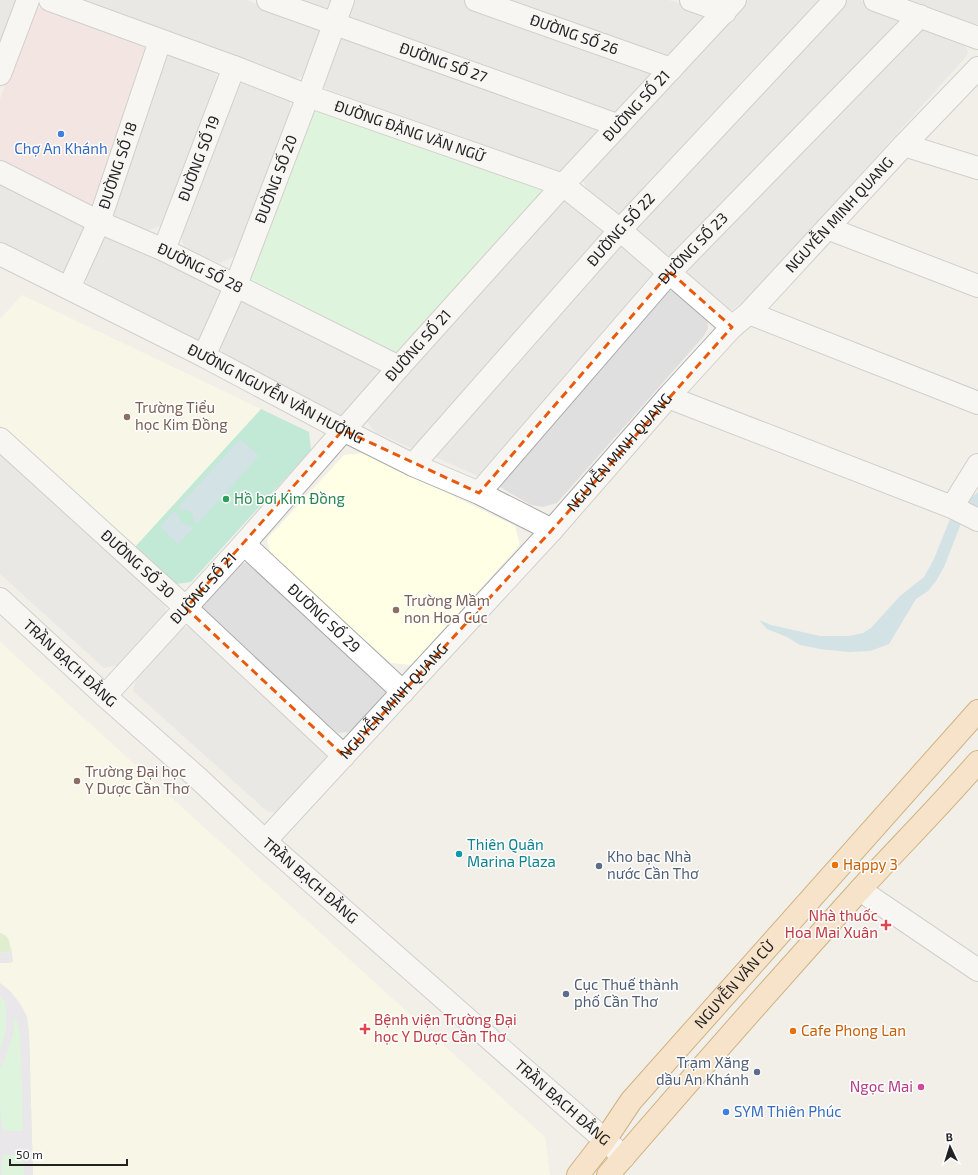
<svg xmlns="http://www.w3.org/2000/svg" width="978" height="1175" font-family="'Exo 2',sans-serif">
  <rect width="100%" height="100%" fill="#f2efe9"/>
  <!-- residential -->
  <path fill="#e0dfdf" d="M0,0H24L0,64Z
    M73,0H246L322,28L310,72L294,80Z
    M282,0H333L328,10Z
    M348,0H462L643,65L649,73L648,82L617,116L351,20L347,16Z
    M493,0H669L706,13V25L669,61Z
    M738,0H826L625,215L616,214L593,195L586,187L581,176Z
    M842,0H859L895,12L897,20L896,27L679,254L669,256L639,235L632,228Z
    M904,0H978V24L973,25Z
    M922,28L963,41L968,52L965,58L754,292L732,310H724L690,280L687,263Z
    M333,35L596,125V137L561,172L328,90L320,84Z
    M172,53L212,67L217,76L215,87L161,225L147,231L117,222L110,201L160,63Z
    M246,80L290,95V114L240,254L220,263L186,251L178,231L237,87Z
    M0,179L81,221L86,237L70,272L58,276L0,248Z
    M566,197L606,227L607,237L421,445L411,448L375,432L366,420L555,199Z
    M109,236L215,282L219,292L221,304L205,342L195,345L89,291L85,279L102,241Z
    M622,243L653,271L651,285L480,477L435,457Z
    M668,290L673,291L707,317L708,329L703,337L557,503L543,507L531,505L500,487L498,482Z
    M245,297L380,367V379L351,414L339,416L224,356L220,348L234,306Z
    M0,450L163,598L167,616L119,665L104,668L0,574Z
    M240,563H250L383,680L386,698L349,732L338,733L203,614L202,602Z
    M183,627H194L327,750L324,764L277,812H268L133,691L136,679Z"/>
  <!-- commercial -->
  <path fill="#f2dad9" d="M41,7L139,43L143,46L147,51L97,203L86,208L0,168V99L32,12L36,8Z"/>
  <!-- education -->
  <path fill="#ffffe5" d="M22,295L261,409L135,547L0,425V319Z
    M362,453L374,457L515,526L520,545L411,665L391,663L271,558L267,539L344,455Z
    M0,642L545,1137L550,1175H0Z"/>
  <!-- grass -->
  <path fill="#cdebb0" d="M0,933C8,935 11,942 10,950L8,952L0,953Z"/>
  <!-- park -->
  <path fill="#c8facc" d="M316,104L542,189L546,193L403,357L248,281Z
    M0,983C18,998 26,1009 29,1032L33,1175H0Z"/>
  <!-- pitch -->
  <path fill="#88e0be" d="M261,409L309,432L311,450L191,582L176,584L135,547Z"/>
  <!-- plaza -->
  <path fill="#dddde8" d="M11,946L13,962L9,963H0V953L8,952L10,950Z
    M0,983L10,991L21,1005L27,1017L29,1032L33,1175H24L23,1154L3,1155L1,1175H0V1110L3,1131H23L20,1034L17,1021L14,1015L13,1035L5,1059L0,1069V1051L5,1034L6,1022L5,1002L0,996Z"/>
  <!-- water -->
  <path fill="#aad3df" d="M240,439L259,456L197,524L193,520C194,515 192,512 187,510L182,511L178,507Z
    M978,492V512L962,521L944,567L936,581L928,591L916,599L889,644L870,651L849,652L820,649L800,645L787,637L767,629L759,620L771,625L820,636H849L863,633L871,628L900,596L924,577L934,559L952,514Z
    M174,511L179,515C178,521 182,526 189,524L193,528L178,544L160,527Z"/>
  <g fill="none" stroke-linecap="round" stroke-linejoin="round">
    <defs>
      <g id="minor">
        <path id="s1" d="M50,0L234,67L308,96L563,185L620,230L732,327"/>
        <path id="s2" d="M268,0L617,125"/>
        <path id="s3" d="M476,0L671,69"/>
        <path d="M691,0L725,12"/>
        <path d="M875,0L978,38"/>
        <path d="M0,74L28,0"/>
        <path d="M904,145L978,168"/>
        <path id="s4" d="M0,172L99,222L164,250L399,367"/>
        <path d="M827,228L978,286"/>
        <path id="s5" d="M164,250L234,67"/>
        <path id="s6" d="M0,254L204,356L343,430L413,465L479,493L552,530"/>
        <path id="s7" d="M69,288L99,222L160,41"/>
        <path d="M749,313L978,403"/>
        <path id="s8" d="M204,356L236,285L308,96L343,0"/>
        <path d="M668,397L952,507L978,520"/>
        <path id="s9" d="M0,439L186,608L344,756"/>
        <path id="s10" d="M413,465L620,230L835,0"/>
        <path id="s11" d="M479,493L670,272L920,16"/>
        <path d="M952,507L978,465"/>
        <path id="s12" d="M244,544L403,692"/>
        <path id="s13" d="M0,599L105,696L199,779L265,841L624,1157"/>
        <path id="s14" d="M105,696L244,544L399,367L563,185L735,0"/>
        <path id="s15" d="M265,841L552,530L668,397L732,327L749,313L904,145L978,68"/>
        <path d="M860,890L978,970"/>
      </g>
      <g id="major">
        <path id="s16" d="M578,1175L605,1140L631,1101L978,711"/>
        <path d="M608,1175C690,1080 773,986 857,893C897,849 939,807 978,762"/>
      </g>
    </defs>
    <!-- minor casing -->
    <use href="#minor" stroke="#a9a9a9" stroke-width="24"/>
    <!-- major casing -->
    <use href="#major" stroke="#a06b00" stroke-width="24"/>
    <!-- minor -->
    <use href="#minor" stroke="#fff" stroke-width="22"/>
    <!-- major -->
    <use href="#major" stroke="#fcd6a4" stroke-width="22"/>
  </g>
  <!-- marked area -->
  <path d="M0 0H978V1175H0ZM670,272L732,327L552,530L344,756L186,608L343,430L479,493Z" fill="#f2efe9" fill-opacity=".55" fill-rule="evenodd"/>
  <path fill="none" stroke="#e8590c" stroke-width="3" stroke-dasharray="8 5" stroke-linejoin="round" d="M670,272L732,327L552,530L344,756L186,608L343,430L479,493Z"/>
  <!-- markers -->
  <g fill="#3f7fe0" stroke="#fff" stroke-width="1.5">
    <circle cx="61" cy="134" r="4"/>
    <circle cx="726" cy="1112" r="4"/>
  </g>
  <g fill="#8d6e63" stroke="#fff" stroke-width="1.5">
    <circle cx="127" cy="417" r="4"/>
    <circle cx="396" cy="610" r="4"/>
    <circle cx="77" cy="781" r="4"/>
  </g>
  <circle fill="#2e9e5b" stroke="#fff" stroke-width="1.5" cx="226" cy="499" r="4"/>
  <circle fill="#0f9aa8" stroke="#fff" stroke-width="1.5" cx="459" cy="854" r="4"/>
  <g fill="#e8710a" stroke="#fff" stroke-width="1.5">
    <circle cx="835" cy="865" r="4"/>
    <circle cx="793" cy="1031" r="4"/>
  </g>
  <g fill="#5c6f8a" stroke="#fff" stroke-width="1.5">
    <circle cx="599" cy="866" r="4"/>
    <circle cx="566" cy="994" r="4"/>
    <circle cx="757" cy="1072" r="4"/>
  </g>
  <g fill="#e0444e" stroke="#fff" stroke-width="1.5">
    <path d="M884 919h4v4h4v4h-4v4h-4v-4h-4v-4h4z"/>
    <path d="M363 1023h4v4h4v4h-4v4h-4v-4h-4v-4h4z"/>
  </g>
  <circle fill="#d1479c" stroke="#fff" stroke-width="1.5" cx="921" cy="1087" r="4"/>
  <g text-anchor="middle" stroke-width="3" stroke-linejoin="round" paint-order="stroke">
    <!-- street labels -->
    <g font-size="15" fill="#222" stroke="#fff">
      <text dy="5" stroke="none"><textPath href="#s3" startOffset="104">ĐƯỜNG SỐ 26</textPath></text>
      <text dy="5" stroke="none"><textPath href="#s2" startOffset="186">ĐƯỜNG SỐ 27</textPath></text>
      <text dy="5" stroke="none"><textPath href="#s14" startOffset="794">ĐƯỜNG SỐ 21</textPath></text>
      <text dy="5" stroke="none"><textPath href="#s1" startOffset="383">ĐƯỜNG ĐẶNG VĂN NGỮ</textPath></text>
      <text dy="5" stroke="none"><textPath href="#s5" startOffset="98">ĐƯỜNG SỐ 19</textPath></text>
      <text dy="5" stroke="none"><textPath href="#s7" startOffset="132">ĐƯỜNG SỐ 18</textPath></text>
      <text dy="5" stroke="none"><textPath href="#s8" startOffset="191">ĐƯỜNG SỐ 20</textPath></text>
      <text dy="5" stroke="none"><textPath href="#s15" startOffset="850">NGUYỄN MINH QUANG</textPath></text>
      <text dy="5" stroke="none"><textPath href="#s10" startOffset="314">ĐƯỜNG SỐ 22</textPath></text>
      <text dy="5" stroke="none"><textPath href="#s11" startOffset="325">ĐƯỜNG SỐ 23</textPath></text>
      <text dy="5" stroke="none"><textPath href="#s4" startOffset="222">ĐƯỜNG SỐ 28</textPath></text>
      <text dy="5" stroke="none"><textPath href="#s14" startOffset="470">ĐƯỜNG SỐ 21</textPath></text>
      <text dy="5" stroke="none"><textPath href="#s6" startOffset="309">ĐƯỜNG NGUYỄN VĂN HƯỞNG</textPath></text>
      <text dy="5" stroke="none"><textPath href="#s15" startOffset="526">NGUYỄN MINH QUANG</textPath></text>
      <text dy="5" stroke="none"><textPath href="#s9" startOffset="186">ĐƯỜNG SỐ 30</textPath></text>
      <text dy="5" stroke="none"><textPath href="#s14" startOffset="146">ĐƯỜNG SỐ 21</textPath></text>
      <text dy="5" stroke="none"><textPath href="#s12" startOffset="109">ĐƯỜNG SỐ 29</textPath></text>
      <text dy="5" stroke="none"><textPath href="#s13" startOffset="95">TRẦN BẠCH ĐẰNG</textPath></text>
      <text dy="5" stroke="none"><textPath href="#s15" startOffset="190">NGUYỄN MINH QUANG</textPath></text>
      <text dy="5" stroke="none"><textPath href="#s13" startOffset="419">TRẦN BẠCH ĐẰNG</textPath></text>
      <text dy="5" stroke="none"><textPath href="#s16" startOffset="247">NGUYỄN VĂN CỪ</textPath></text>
      <text dy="5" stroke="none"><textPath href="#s13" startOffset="755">TRẦN BẠCH ĐẰNG</textPath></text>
    </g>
    <!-- shop labels -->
    <g font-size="15" fill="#366cbe" stroke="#fff">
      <text x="61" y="154">Chợ An Khánh</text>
      <text x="734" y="1117" text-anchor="start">SYM Thiên Phúc</text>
    </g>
    <!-- education labels -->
    <g font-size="15" fill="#785e54" stroke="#fff" text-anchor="start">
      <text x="135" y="413">Trường Tiểu<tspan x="135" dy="17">học Kim Đồng</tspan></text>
      <text x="404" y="606">Trường Mầm<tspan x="404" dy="17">non Hoa Cúc</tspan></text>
      <text x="85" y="777">Trường Đại học<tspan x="85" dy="17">Y Dược Cần Thơ</tspan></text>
    </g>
    <!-- leisure labels -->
    <g font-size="15" fill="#27864d" stroke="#fff" text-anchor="start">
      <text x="234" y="504">Hồ bơi Kim Đồng</text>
    </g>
    <!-- culture labels -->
    <g font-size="15" fill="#0d838f" stroke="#fff" text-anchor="start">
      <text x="467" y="850">Thiên Quân<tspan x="467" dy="17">Marina Plaza</tspan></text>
    </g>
    <!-- service labels -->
    <g font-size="15" fill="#4e5e75" stroke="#fff" text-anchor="start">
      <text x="607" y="862">Kho bạc Nhà<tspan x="607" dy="17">nước Cần Thơ</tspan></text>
      <text x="574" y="990">Cục Thuế thành<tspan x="574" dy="17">phố Cần Thơ</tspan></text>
      <text x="749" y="1068" text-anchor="end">Trạm Xăng<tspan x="749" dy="17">dầu An Khánh</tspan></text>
    </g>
    <!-- food labels -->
    <g font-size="15" fill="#c56008" stroke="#fff" text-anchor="start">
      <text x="843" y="870">Happy 3</text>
      <text x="801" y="1036">Cafe Phong Lan</text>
    </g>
    <!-- health labels -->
    <g font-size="15" fill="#be3a42" stroke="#fff" text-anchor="end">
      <text x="878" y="921">Nhà thuốc<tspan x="878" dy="17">Hoa Mai Xuân</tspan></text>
      <text x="374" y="1025" text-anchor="start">Bệnh viện Trường Đại<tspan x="374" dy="17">học Y Dược Cần Thơ</tspan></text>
    </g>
    <!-- hotel labels -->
    <g font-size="15" fill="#b23c85" stroke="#fff" text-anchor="end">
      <text x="913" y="1092">Ngọc Mai</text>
    </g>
  </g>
  <!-- north arrow -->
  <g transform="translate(950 1147) rotate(356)" stroke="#ffffff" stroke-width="3" paint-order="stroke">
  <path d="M0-3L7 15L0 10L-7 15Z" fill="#222222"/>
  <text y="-6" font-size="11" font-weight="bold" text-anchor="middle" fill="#222222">B</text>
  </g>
  <!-- scale -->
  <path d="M10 1159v6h117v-6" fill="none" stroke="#222222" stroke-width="2"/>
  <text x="16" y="1159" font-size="12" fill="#222222" stroke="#ffffff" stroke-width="3" paint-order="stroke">50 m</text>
</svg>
